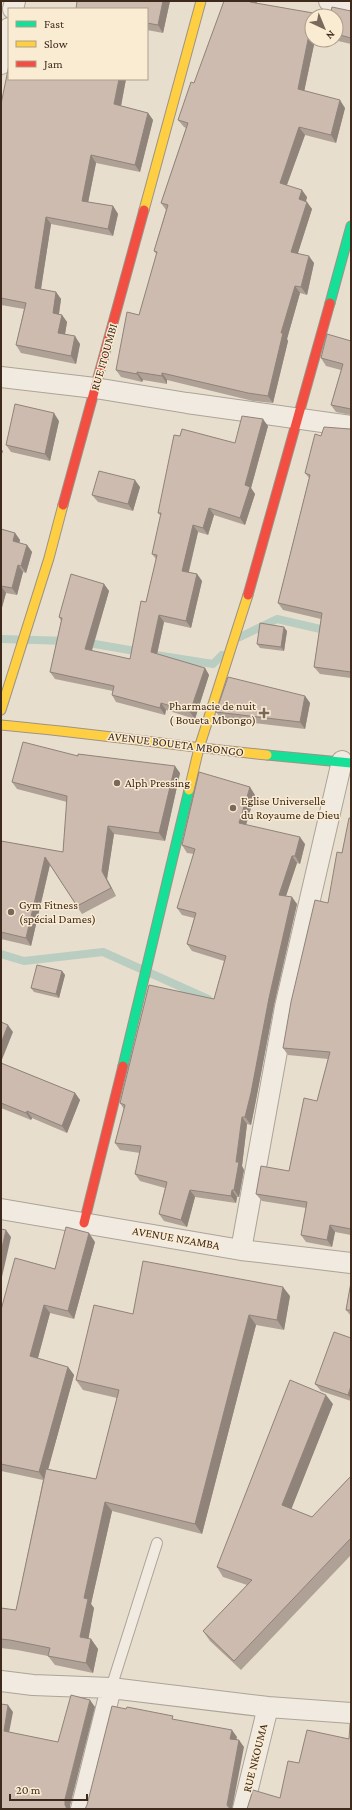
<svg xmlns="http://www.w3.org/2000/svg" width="352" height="1810" font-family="'Crimson Pro',serif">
  <rect width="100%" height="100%" fill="#e8dece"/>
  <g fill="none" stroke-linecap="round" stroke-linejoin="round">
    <!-- stream -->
    <path stroke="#b9cdc0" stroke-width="8" d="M240,637L277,619L329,631
      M1,639L68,641
      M83,642L141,652
      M156,655L213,664L222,655
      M1,954L24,961L103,952L208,999"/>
    <defs>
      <path id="lane" d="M111,1688L157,1543"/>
      <path id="street" d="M329,1L351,5
        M13,9L15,1
        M1,64L9,28
        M1,377L95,388L187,403L351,426
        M1,1209L241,1250L351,1263
        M241,1250L285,1007L342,761
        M1,1681L33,1685L111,1688L268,1707L351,1713
        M81,1809L111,1688
        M243,1809L268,1707"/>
      <path id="fast" d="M330,303L351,226
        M267,755L351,763
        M123,1066L189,790"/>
      <path id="slow" d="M144,210L201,1
        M1,710L49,558L63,505
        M1,725C90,733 178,746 267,755
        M189,790L199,748L248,595"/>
      <path id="jam" d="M63,505L144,210
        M248,595L330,303
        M84,1223L123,1066"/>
    </defs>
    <!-- lane casing -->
    <use href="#lane" stroke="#ada397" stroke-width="12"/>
    <!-- street casing -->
    <use href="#street" stroke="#ada397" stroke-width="22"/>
    <!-- fast casing -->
    <use href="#fast" stroke="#9d9386" stroke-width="11"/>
    <!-- slow casing -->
    <use href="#slow" stroke="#9d9386" stroke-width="11"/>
    <!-- jam casing -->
    <use href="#jam" stroke="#9d9386" stroke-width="11"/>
    <!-- lane -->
    <use href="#lane" stroke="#f0eae0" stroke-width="10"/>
    <!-- street -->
    <use href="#street" stroke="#f0eae0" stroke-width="20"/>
    <!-- fast -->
    <use href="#fast" stroke="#16e098" stroke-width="9"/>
    <!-- slow -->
    <use href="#slow" stroke="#ffcf43" stroke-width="9"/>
    <!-- jam -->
    <use href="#jam" stroke="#f24e42" stroke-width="9"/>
  </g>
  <!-- wall -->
  <path fill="#afa196" d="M170,1L163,33L147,30V9Z
    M257,1L256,3L312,40H315L304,91L345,108L336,143L305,135L287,185L307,197L306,202L312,209L298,253L314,263L307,295L300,293L287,339L288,341L273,403L253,401L167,380V384L143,380L142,382L121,377L116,370L139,315L157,255L154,251L166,210L161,203L186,128L184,127L178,120L194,83Z
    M351,11V44L334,40H336V16Z
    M126,79L121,106L148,113L153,120L140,172L96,163L88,202L113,206L118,214L113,236L51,224L41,289L56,292L61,299L59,314L62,315L67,322L65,334L80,344L76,364L21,353L16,345L24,309L1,305V104Z
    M351,341V415L336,412L331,405L341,370L326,366L321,358Z
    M59,421L50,461L11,452L6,445Z
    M268,426L251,488L255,494L245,525L214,515L208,535L198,532L189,572L197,574L202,581L191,628L164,622L157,654L205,668L209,675L195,719L166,710L165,715L116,702L112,695L113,691L55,679L50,672L61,621L59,617L104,584L109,591L92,651L130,659L146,602L156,559L152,554L161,516L158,513L180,436L235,443Z
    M351,428V678L320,674L314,667L321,619L283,610L278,603L309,478L305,473L321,436L350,429Z
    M140,487L133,511L98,502L92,495Z
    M1,529L15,533L20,540L19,543L27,545L32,552L26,573L23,572L17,595L6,593L1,611Z
    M287,631L284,651L260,648L257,644Z
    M305,696L310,703L305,729L221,719L216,712Z
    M78,756L180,773L165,841L114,834L107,879L116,896L82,914L50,865L31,946L1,939V841L63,852L67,802L17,789L12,782Z
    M255,795L246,825L305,844L300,864L297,863L286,896L297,904L274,1005L256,1100L251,1125L247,1124L242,1166L244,1170L239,1197H237L236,1203L195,1197L187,1227L164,1221L159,1214L165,1188L140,1181L135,1174L140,1153L120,1150L115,1143L124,1109L120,1103L214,999L224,961L192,951L187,944L194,918L182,915L177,908L194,854L187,853L182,845Z
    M351,818V1235L335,1232L332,1247L306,1242L301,1235L306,1208L262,1201L256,1194L289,1171L317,1101L328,1059L288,1055L283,1048L328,903Z
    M62,971L65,975L59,998L34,992L31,988Z
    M1,1063L75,1093L80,1100L67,1133L32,1118L31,1120L1,1108Z
    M95,1242L74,1319L50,1313L38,1358L68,1367L74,1375L48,1469L96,1479L117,1398L83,1390L76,1380L133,1314L290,1296L284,1330L256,1325L202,1534L112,1511L91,1604L94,1608L88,1639H91L98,1649L93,1673L55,1665L48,1656L17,1650L1,1648V1608L16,1610L43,1480L1,1471V1310L55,1269Z
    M351,1282V1316L346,1310Z
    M351,1338V1401L321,1391L315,1384Z
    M333,1404L291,1509L312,1517L351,1476V1555L241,1670L210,1641L203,1631L247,1585L223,1577L217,1567Z"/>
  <!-- shaded-wall -->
  <path fill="#8f837a" d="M163,1H170L163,33L158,25Z
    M251,1H257L256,9L250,2Z
    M312,20V40H315L303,97L298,89Z
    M119,79H126L120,111L114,104Z
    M340,100L345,108L336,143L331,135Z
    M148,113L153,120L140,172L135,165Z
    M299,127L305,135L285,190L280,183Z
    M91,155L96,163L87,208L82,201Z
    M302,190L307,197L304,207L299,199Z
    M307,202L312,209L296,259L291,252Z
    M113,206L118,214L113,236L108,229Z
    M46,217L51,224L40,295L35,288Z
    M309,256L314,263L307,295L301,287Z
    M295,286L300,293L287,339L288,341L273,403L268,396L281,333Z
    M56,292L61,299L58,320L53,313Z
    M62,315L67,322L64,340L58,333Z
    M75,336L80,344L76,364L71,356Z
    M137,372L143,380L142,382L137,374Z
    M162,373L167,380V384L162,376Z
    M54,413L59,421L50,461L45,454Z
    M263,419L268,426L251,488L255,494L245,525L240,518L245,485Z
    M1,449L3,451L1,457Z
    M135,480L140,487L133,511L128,504Z
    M209,508L214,515L208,535L203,528Z
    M193,525L198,532L187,578L182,571Z
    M15,533L20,540L18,548L13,541Z
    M27,545L32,552L26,573L21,566Z
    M18,565L23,572L17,595L12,588Z
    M197,574L202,581L191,628L186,621Z
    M104,584L109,591L90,656L85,649Z
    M1,586L6,593L1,611Z
    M159,615L164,622L156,659L151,652Z
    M284,627L287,631L284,651L281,647Z
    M205,668L209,675L195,719L190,712Z
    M305,696L310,703L305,729L300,722Z
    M161,703L166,710L165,715L160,708Z
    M175,766L180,773L165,841L159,833Z
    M250,787L255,795L244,831L239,823Z
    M108,826L114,834L107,879L116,896L111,888L102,871Z
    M300,837L305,844L300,864L295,856Z
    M292,856L297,863L284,902L279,895Z
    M45,857L50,864L31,946L26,938Z
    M292,897L297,904L274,1005L256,1100L251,1125L245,1117L269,998Z
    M62,971L65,975L59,998L56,994Z
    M8,1025L13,1032L1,1062V1043Z
    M75,1093L80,1100L67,1133L62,1126Z
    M27,1111L32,1118L31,1120L26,1113Z
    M242,1117L247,1124L242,1166L244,1170L239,1197L234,1190L236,1162Z
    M190,1190L195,1197L187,1227L181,1220Z
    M232,1190L237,1197L236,1203L231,1196Z
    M330,1225L335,1232L332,1247L327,1240Z
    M6,1230L11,1237L2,1277L1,1276V1252Z
    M89,1233L95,1242L74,1319L68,1311Z
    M283,1287L290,1296L284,1330L277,1320Z
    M44,1305L50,1313L36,1365L30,1356Z
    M249,1315L256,1325L202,1534L195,1524Z
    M68,1367L74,1375L45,1481L39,1472Z
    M351,1386V1399L348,1395Z
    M326,1395L333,1404L289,1515L282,1505Z
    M105,1502L112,1511L91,1604L94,1608L87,1647L80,1637L84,1598Z
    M91,1639L98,1649L93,1673L86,1663Z
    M90,1700L95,1707L70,1806V1809H67L65,1805V1799Z
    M8,1705L13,1712L8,1738L4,1731Z
    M232,1730L237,1737L235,1746L230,1739Z
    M239,1740L244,1747L232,1809H230L227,1805Z"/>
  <!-- building -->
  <path fill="#ccbbae" stroke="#8f837a" d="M77,1H163L158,25L147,23V9H76Z
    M224,1H251L250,2L313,13V16H312V20L298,89L340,100L331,135L299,127L280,183L302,190L299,199L307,202L291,252L309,256L301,287L295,286L281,333H283L268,396L248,393L162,373V376L137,372V374L116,370L127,312L139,315L157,252L154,251L168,205L161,203L188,123L178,120L191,82L194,83Z
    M332,7L351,11V38L336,34V16H330Z
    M9,65V79H119L114,104L148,113L135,165L91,155L82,201L113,206L108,229L46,217L35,288L56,292L53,313L62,315L58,333L75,336L71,356L16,345L26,303L1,298V104Z
    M327,334L351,341V409L331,405L343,364L321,358Z
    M15,404L54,413L45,454L6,445Z
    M242,416L263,419L245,485L250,487L240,518L209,508L203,528L193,525L182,571L197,574L186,621L159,615L151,652L205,668L190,712L161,703L160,708L112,695L114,686L50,672L62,618L59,617L71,574L104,584L85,649L130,659L141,601L146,602L157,555L152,554L161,513H158L174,435L180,436L182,429L235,443Z
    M324,427L350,429L351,428V672L314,667L322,613L278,603L310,475L305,473L315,434L321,436Z
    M99,471L135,480L128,504L92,495Z
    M1,529L15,533L13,541L27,545L21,566L18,565L12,588L1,586Z
    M260,623L284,627L281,647L257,644Z
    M228,677L305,696L300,722L216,712Z
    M23,742L78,756V754L175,766L159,833L108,826L102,871L111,888L77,906L45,857L26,938L1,932V841L63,852L67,796L12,782Z
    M199,772L250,787L239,823L300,837L295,856H292L279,895L292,897L269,998L251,1093L245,1117H242L236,1162H239L234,1190H232L231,1196L190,1190L181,1220L159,1214L167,1182L135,1174L141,1146L115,1143L125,1105L120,1103L149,985L214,999L226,956L187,944L196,913L177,908L195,849L182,845Z
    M349,818H351V1229L330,1225L327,1240L301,1235L307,1202L256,1194L261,1166L289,1171L304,1098L317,1101L330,1052L283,1048L291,1002L315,900L328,903L337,852L342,853Z
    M37,965L62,971L56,994L31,988Z
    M1,1022L8,1025L1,1043Z
    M1,1063L75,1093L62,1126L27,1111L26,1113L1,1103Z
    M66,1227L89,1233L68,1311L44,1305L30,1356L68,1367L39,1472L1,1464V1310L15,1258L55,1269Z
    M1,1229L6,1230L1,1252Z
    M143,1261L283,1287L277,1320L249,1315L195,1524L105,1502L84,1598L88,1599L80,1637L91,1639L86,1663L48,1656L50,1648L10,1640L1,1639V1608L16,1610L46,1469L96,1479L119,1390L76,1380L94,1305L133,1314Z
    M351,1282V1310H346Z
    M334,1332L351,1338V1386L348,1395L315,1384Z
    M290,1380L326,1395L282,1505L312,1517L351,1476V1538L234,1661L203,1631L252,1580L217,1567Z
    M71,1695L90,1700L65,1799V1805L67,1809H1V1704L8,1705L4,1731L58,1742Z
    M112,1706L126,1709L127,1707L173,1716L172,1719L232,1730L230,1739L239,1740L227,1805L230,1809H85L87,1805Z
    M350,1724H351V1809H247L253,1790L280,1798L288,1761L299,1763L307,1730L349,1739Z"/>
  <!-- markers -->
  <g fill="#7a695b" stroke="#faecd3" stroke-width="1.5">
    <path d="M262 707h4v4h4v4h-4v4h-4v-4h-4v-4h4z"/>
    <circle cx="117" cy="783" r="4"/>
    <circle cx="233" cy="808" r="4"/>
    <circle cx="11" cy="912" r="4"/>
  </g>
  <g text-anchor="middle" stroke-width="3" stroke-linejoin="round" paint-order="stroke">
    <!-- street labels -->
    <g font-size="12" fill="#3e2a1d" stroke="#faecd3">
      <text transform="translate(104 357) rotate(-74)" y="4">RUE ITOUMBI</text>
      <text transform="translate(176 744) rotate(7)" y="4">AVENUE BOUETA MBONGO</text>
      <text transform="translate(176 1238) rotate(10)" y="4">AVENUE NZAMBA</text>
      <text transform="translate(255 1758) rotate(-76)" y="4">RUE NKOUMA</text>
    </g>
    <!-- poi labels -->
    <g font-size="12" fill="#3e2a1d" stroke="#faecd3" text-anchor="start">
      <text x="256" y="710" text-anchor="end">Pharmacie de nuit<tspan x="256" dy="14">( Boueta Mbongo)</tspan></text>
      <text x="125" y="787">Alph Pressing</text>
      <text x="241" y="805">Eglise Universelle<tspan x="241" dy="14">du Royaume de Dieu</tspan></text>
      <text x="19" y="909">Gym Fitness<tspan x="19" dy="14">(spécial Dames)</tspan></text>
    </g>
  </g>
  <!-- border -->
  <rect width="352" height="1810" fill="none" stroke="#3e2a1d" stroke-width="4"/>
  <!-- legend -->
  <rect x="8" y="8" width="140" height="72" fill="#faecd3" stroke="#af9e8a"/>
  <rect x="16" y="21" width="20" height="6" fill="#16e098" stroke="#af9e8a"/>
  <text x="44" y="28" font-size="12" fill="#3e2a1d">Fast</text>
  <rect x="16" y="41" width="20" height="6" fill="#ffcf43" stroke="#af9e8a"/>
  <text x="44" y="48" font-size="12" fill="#3e2a1d">Slow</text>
  <rect x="16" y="61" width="20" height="6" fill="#f24e42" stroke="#af9e8a"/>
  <text x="44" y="68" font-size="12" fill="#3e2a1d">Jam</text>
  <!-- north arrow -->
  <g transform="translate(324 28) rotate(136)"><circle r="19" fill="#faecd3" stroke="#af9e8a"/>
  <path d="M0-3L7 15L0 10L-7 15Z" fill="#7a695b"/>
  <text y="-6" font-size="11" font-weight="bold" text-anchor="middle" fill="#3e2a1d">N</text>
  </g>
  <!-- scale -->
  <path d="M10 1794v6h77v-6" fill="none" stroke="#3e2a1d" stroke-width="2"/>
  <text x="16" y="1794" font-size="12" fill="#3e2a1d" stroke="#faecd3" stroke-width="3" paint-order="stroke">20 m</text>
</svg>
